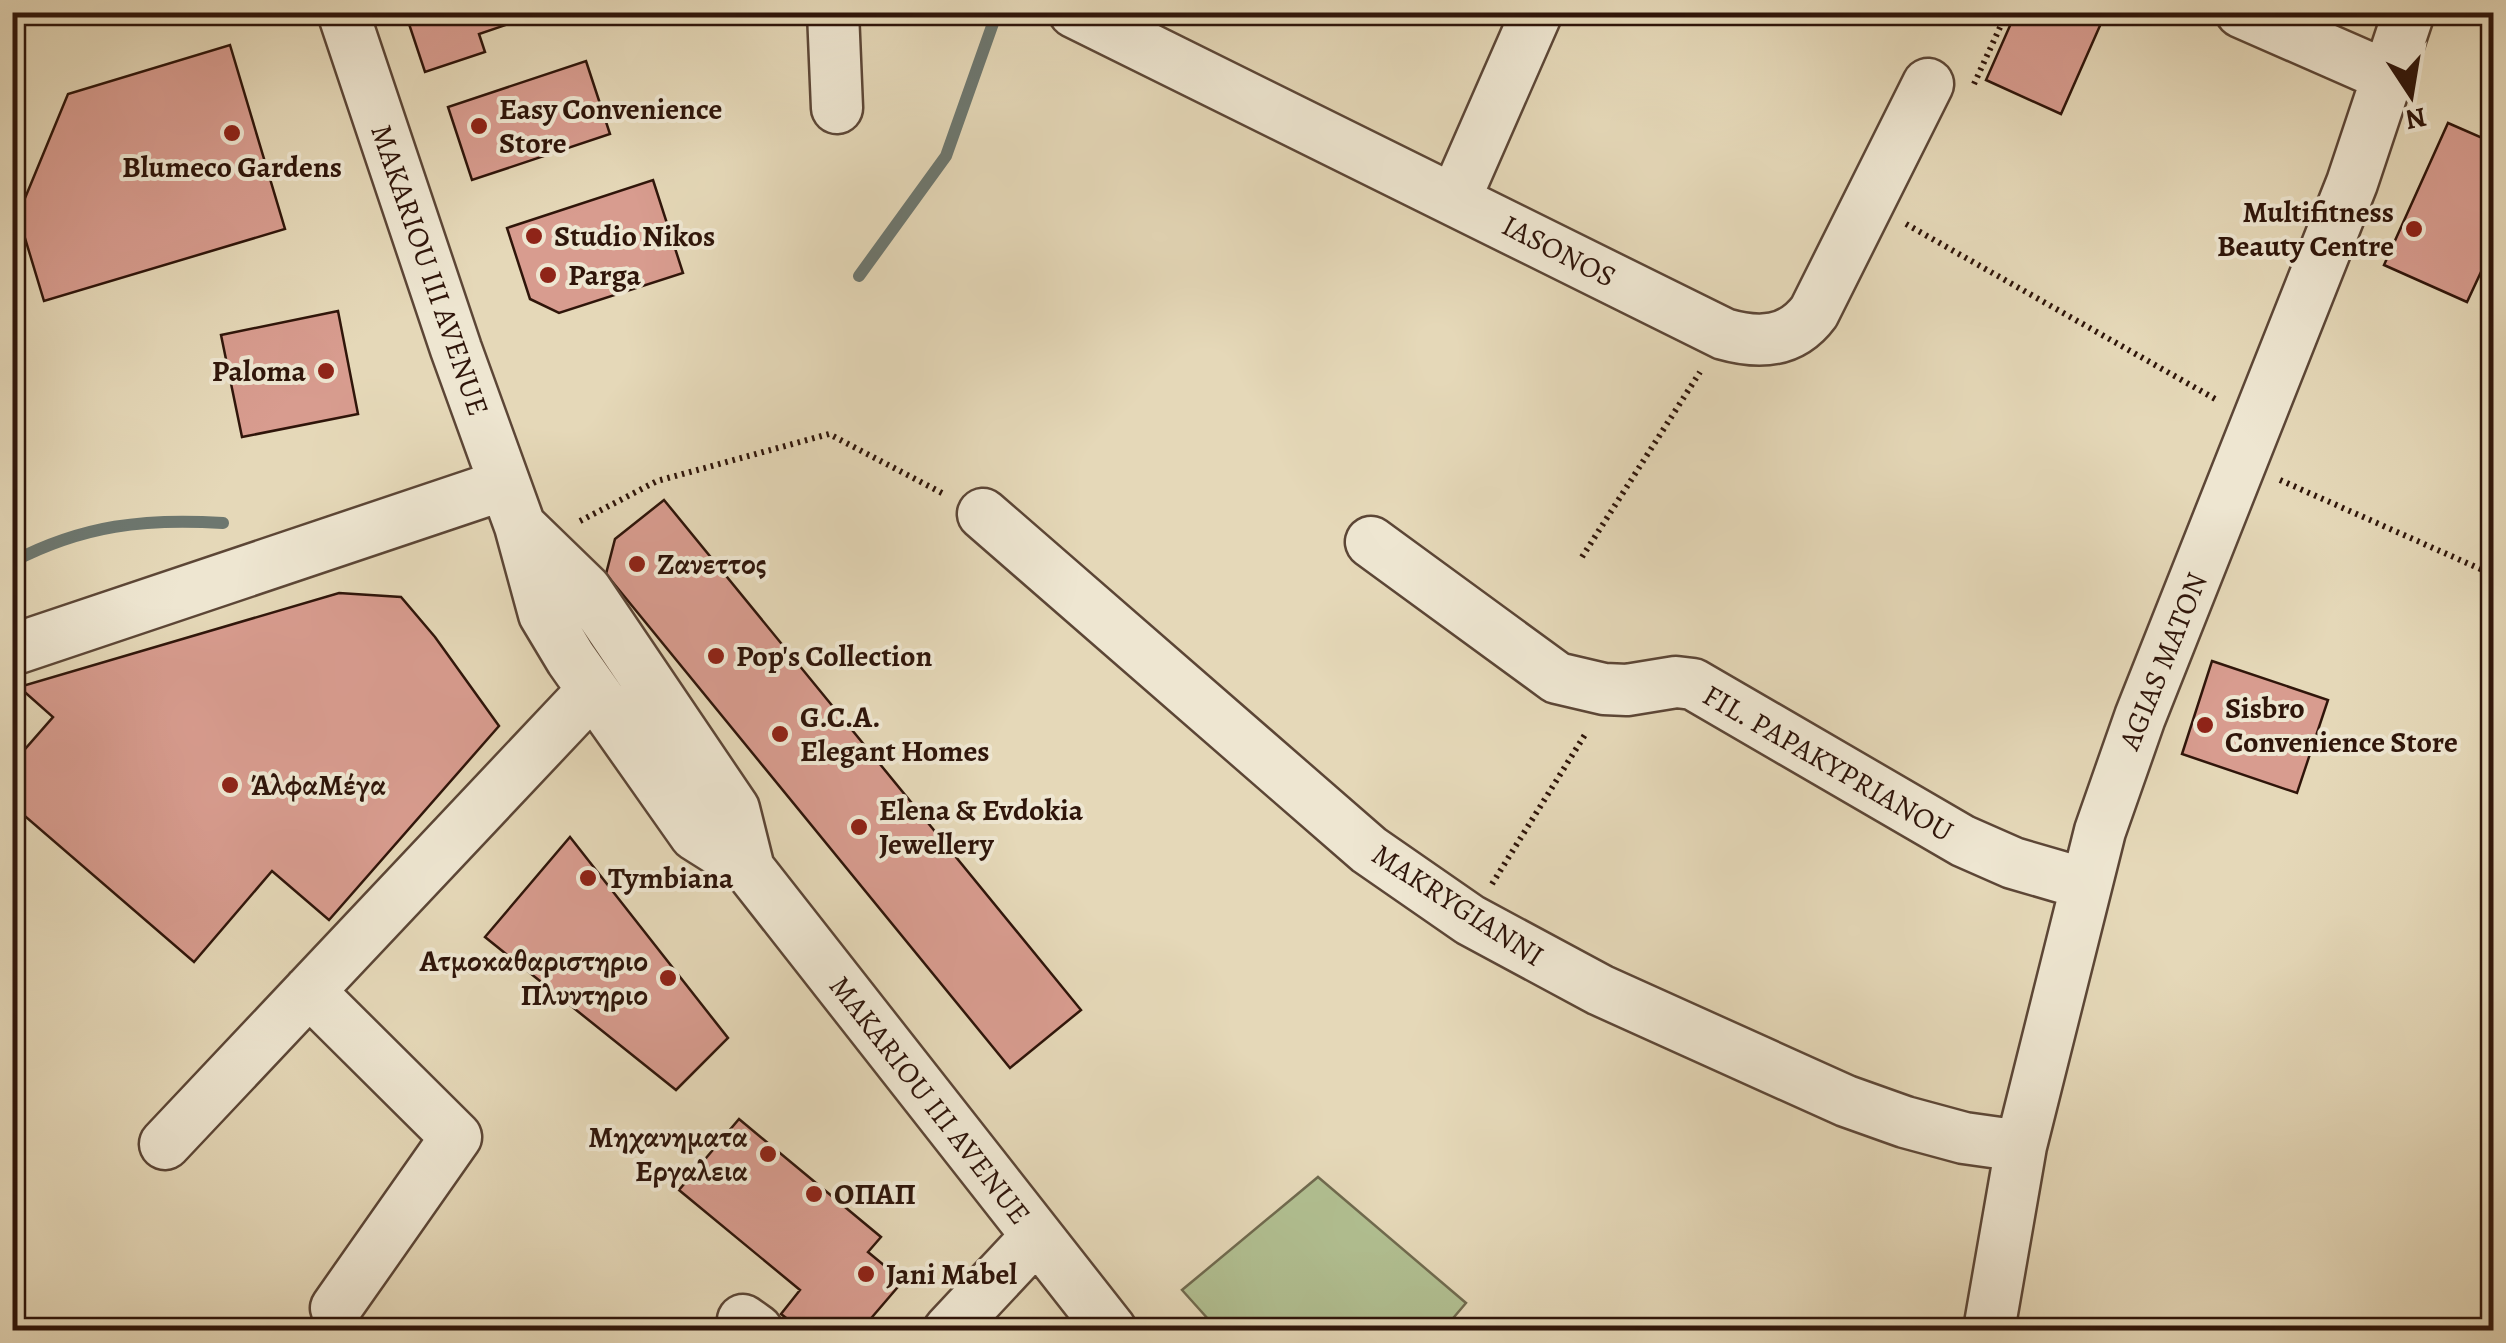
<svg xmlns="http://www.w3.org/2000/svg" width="2506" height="1343" font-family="Alegreya,serif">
  <rect width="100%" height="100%" fill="#e5d8b8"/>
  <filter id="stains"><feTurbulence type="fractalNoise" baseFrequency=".002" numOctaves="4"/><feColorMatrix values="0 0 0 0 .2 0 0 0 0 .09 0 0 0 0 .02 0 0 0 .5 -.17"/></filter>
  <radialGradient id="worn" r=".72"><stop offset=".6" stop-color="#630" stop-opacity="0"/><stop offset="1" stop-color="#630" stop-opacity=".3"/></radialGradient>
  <!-- green -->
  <path fill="#b1bf91" stroke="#706a4e" stroke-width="2.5" d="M1318,1177L1466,1303L1443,1330H1218L1182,1290Z"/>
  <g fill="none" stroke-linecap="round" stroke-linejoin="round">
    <!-- stream -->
    <path stroke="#6d776f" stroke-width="12" d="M859,276L946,156L997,12
      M12,562C83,525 145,518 223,523"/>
  </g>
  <!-- building -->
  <path fill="#d89c8f" stroke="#2f150a" stroke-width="2.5" d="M405,12H544L479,34L485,52L425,72Z
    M2016,12H2106L2061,114L1986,80Z
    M230,45L285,229L44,301L18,215L68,94Z
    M586,61L610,134L472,180L448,107Z
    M2448,123L2494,143V244L2467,302L2384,265Z
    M653,180L683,273L559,313L530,299L507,228Z
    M338,311L358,414L242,437L221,335Z
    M664,500L1081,1010L1010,1068L606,574L615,539Z
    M339,593L401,597L435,637L499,726L329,920L272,871L194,962L12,805V764L53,717L19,687Z
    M2212,661L2328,700L2297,793L2182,754Z
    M570,837L728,1038L676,1090L485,937Z
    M739,1119L881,1237L868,1252L903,1281L861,1330H802L781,1314L800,1290L679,1190Z"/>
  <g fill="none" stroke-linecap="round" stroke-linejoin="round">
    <defs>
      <path id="minor" d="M343,12L456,349L520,526L544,614L571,659L695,835L749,869L1111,1330
        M833,12L837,108
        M1074,12L1724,334C1759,344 1791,343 1814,312L1928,84
        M2241,12L2387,76
        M1455,199L1537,12
        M983,514L1369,850L1470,920L1600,990L1846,1101L1905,1122L1964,1138L2021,1146
        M520,526L586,590L734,809L749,869
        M1371,542L1557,678L1604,689L1627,690L1676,682L1693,684L1963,841L2013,863L2085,884
        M12,650L503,485
        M309,991L456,1137L336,1308
        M165,1144L593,690
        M743,1320L757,1330
        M949,1330L1037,1236
        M1989,1330L2021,1146L2100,831L2140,717L2352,183L2409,12"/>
    </defs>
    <!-- minor casing -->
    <use href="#minor" stroke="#5c4636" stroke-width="55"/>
    <!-- path -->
    <path stroke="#2f150a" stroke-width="6" stroke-dasharray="2.5 5" stroke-linecap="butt" d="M1974,84L2007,12
      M1906,224L2217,400
      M2280,480L2494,575
      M580,521L657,481L829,434L942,493
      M1582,557L1700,372
      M1492,884L1586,733"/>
    <!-- minor -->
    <use href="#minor" stroke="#eee6d1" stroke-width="50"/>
  </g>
  <!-- markers -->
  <g fill="#8f2418" stroke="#eee6d1" stroke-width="4">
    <circle cx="479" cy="126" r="10"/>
    <circle cx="232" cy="133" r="10"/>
    <circle cx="2414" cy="229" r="10"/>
    <circle cx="534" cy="236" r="10"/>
    <circle cx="548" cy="275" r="10"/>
    <circle cx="326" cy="371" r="10"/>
    <circle cx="637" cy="564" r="10"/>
    <circle cx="716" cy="656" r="10"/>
    <circle cx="2205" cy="725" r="10"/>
    <circle cx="780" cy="734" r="10"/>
    <circle cx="230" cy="785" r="10"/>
    <circle cx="859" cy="827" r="10"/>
    <circle cx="588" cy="878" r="10"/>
    <circle cx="668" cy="978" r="10"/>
    <circle cx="768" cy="1154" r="10"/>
    <circle cx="814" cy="1194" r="10"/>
    <circle cx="866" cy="1274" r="10"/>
  </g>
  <g text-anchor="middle" stroke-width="8" stroke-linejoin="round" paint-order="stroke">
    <!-- poi labels -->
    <g font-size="30" font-weight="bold" fill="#2f150a" stroke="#eee6d1" text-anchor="start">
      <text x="499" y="119">Easy Convenience<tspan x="499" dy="34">Store</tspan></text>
      <text x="232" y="177" text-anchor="middle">Blumeco Gardens</text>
      <text x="2394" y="222" text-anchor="end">Multifitness<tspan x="2394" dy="34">Beauty Centre</tspan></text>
      <text x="554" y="246">Studio Nikos</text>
      <text x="568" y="285">Parga</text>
      <text x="306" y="381" text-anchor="end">Paloma</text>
      <text x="657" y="574">Ζανεττος</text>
      <text x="736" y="666">Pop's Collection</text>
      <text x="2225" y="718">Sisbro<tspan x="2225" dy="34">Convenience Store</tspan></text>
      <text x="800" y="727">G.C.A.<tspan x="800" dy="34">Elegant Homes</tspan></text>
      <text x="250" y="795">ΆλφαΜέγα</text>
      <text x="879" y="820">Elena &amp; Evdokia<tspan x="879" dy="34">Jewellery</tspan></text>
      <text x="608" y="888">Tymbiana</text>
      <text x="648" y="971" text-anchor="end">Ατμοκαθαριστηριο<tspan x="648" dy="34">Πλυντηριο</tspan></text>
      <text x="748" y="1147" text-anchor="end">Μηχανηματα<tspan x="748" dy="34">Εργαλεια</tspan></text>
      <text x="834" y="1204">ΟΠΑΠ</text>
      <text x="886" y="1284">Jani Mabel</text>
    </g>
    <!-- street labels -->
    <g font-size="30" fill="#2f150a" stroke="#eee6d1">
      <text transform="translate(1559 251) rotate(27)" y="10">IASONOS</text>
      <text transform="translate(430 270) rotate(71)" y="10">MAKARIOU III AVENUE</text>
      <text transform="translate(2163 661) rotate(-68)" y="10">AGIAS MATON</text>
      <text transform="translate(1828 763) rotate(30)" y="10">FIL. PAPAKYPRIANOU</text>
      <text transform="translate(1458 905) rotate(33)" y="10">MAKRYGIANNI</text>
      <text transform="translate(930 1100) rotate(52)" y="10">MAKARIOU III AVENUE</text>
    </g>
  </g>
  <!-- margin -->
  <rect width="2506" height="1343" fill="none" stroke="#e5d8b8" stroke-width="50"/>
  <rect x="15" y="15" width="2476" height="1313" fill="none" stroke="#2f150a" stroke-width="5"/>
  <rect x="25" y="25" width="2456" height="1293" fill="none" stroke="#2f150a" stroke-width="2.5"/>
  <!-- north arrow -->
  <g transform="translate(2411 95) rotate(168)" stroke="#eee6d1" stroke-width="8" paint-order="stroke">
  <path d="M0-8L18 38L0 25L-18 38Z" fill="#2f150a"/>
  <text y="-15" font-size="28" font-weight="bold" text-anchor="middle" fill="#2f150a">N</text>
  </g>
  <rect width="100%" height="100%" filter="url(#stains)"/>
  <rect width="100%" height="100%" fill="url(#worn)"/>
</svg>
